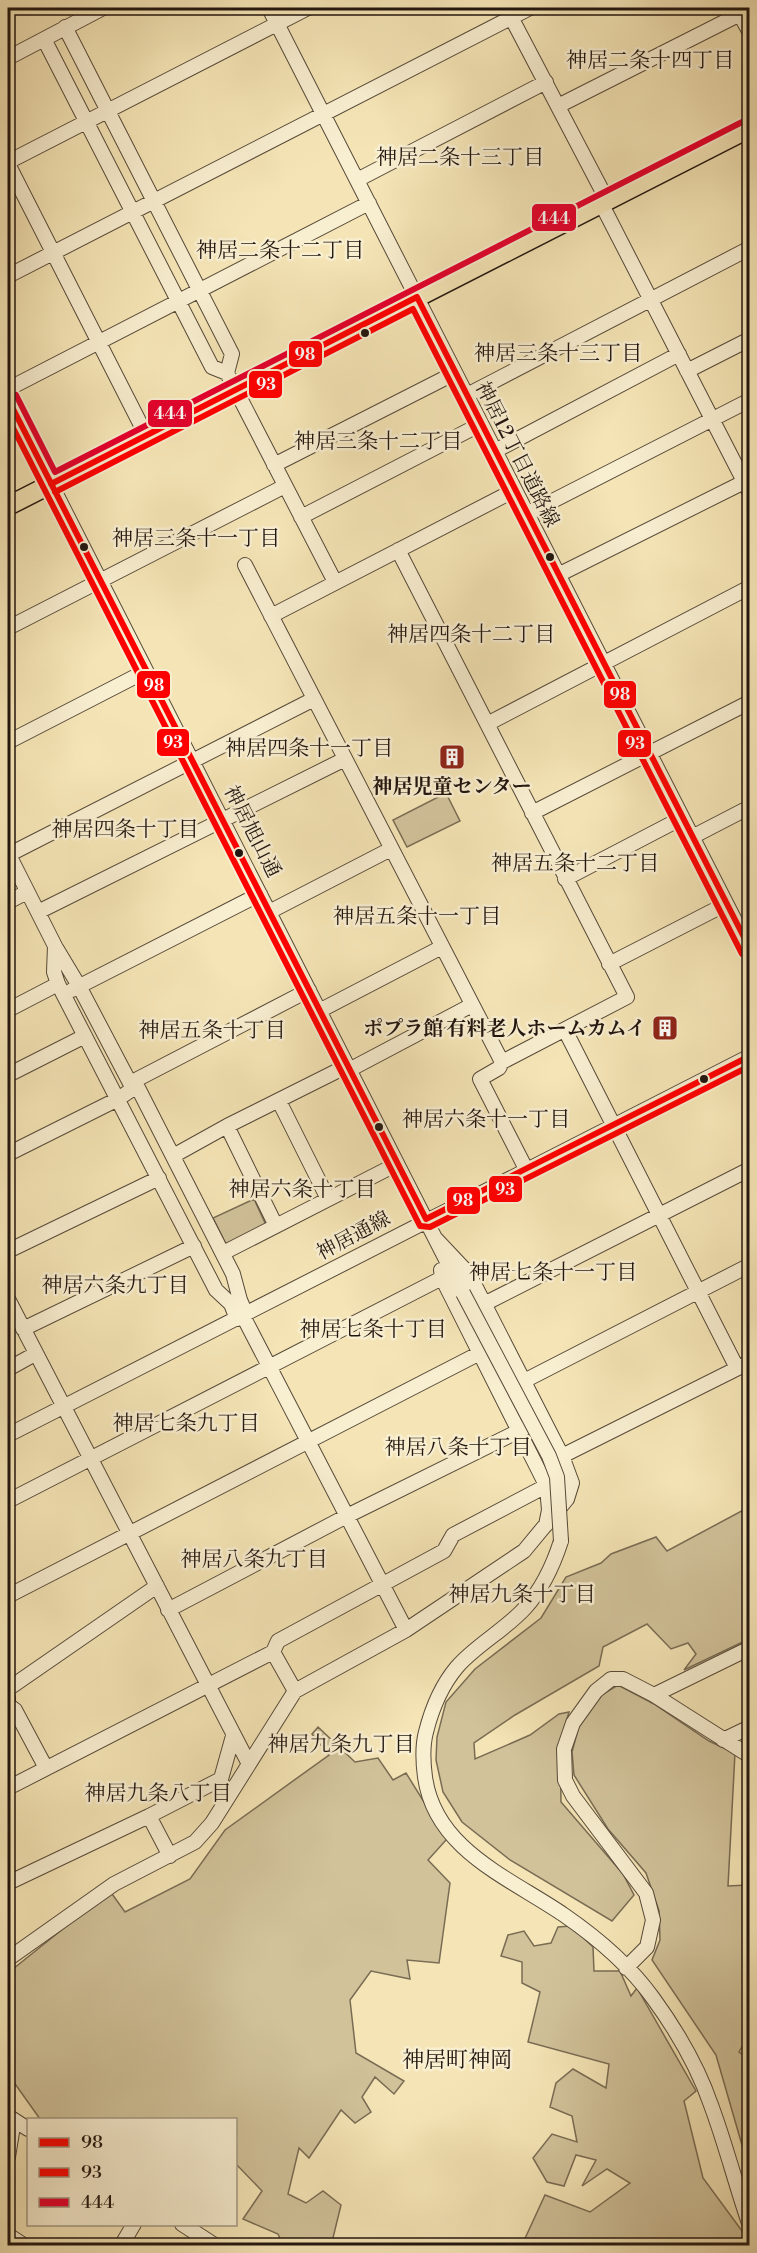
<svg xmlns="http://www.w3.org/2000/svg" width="757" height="2253" font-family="'Libre Bodoni','Noto Serif JP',serif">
  <rect width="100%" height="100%" fill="#f5e5b6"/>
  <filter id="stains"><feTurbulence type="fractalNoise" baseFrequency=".00333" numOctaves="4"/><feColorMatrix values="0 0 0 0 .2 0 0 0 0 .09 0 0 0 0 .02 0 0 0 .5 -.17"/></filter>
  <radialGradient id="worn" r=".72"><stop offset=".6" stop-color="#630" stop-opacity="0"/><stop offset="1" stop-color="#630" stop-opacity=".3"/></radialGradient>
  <!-- green -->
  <path fill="#d1c29a" stroke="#796c54" stroke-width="1.5" d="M446,793L460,821L407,847L393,820Z
    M254,1199L266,1225L226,1244L213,1218Z
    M749,1507V1639L684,1670L696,1654L688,1643L671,1649L647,1624L603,1647L599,1666L515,1715L474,1743L475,1759L530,1735L559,1714L569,1712L560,1743L561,1802L623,1874L634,1895L612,1921L510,1860L462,1822L443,1792L436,1760L437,1737L446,1702L475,1669L541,1618L566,1577L601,1563L611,1554L656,1537L667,1551Z
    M618,1685L654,1704L709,1741L735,1753L728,1886L748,1885L750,1903L749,2035L739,2052L749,2059V2098L744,2096L749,2143L744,2152L716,2055L652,1960L660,1940L659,1911L646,1873L608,1829L574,1775L572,1752L579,1726L600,1696Z
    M318,1727L355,1762L378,1758L393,1780L406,1773L447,1839L428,1860L450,1883L439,1963L407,1960L410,1979L371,1971L350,2000L356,2053L404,2081L394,2094L375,2077L362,2097L371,2112L355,2123L341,2110L309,2158L299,2148L288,2194L306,2203L323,2191L341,2205L332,2242L325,2245H283L278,2234L243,2219L262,2191L236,2164V2120L40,2119L8,2074V1973L110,1891L125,1912L190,1879L225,1830L329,1755L312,1734Z
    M571,1926L593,1947L594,1971H620L631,1996L637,1988L696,2091L684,2101L703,2178L745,2235L738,2245H522L545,2195L590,2212L630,2183L607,2169L582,2186L596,2160L576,2155L564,2186L547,2182L533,2158L552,2134L577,2142L572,2116L550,2107L556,2083L573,2069L606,2088L609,2064L528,2042L540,1992L522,1983V1962L501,1956L508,1935L524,1931L534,1946L551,1943L558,1927Z"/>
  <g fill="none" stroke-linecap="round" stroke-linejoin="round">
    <defs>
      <path id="minor" d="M269,8L750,950
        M737,9L750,33
        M511,17L607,200
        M65,27L232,354L227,373L335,582
        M44,39L212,367L227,373
        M8,58L103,8
        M558,106L750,9
        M8,162L308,8
        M8,164L146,435
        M357,180L546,82
        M601,203L750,493
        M8,276L530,8
        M687,371L750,339
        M8,389L369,203
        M467,395L750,248
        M495,451L679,354
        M274,465L455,373
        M51,484L463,1293
        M527,514L750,400
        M301,517L481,424
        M398,550L627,997L502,1062L499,1068L480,1079L526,1169
        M245,565L502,1062
        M558,575L744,482
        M271,616L515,490
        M8,628L285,486
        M487,724L750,587
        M8,742L146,671
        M532,813L750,702
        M692,837L750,807
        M8,853L55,946L79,986L130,1083L137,1086L233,1274L240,1300L246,1314
        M8,855L314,699
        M565,879L682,818
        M8,902L27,892
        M38,912L345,759
        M269,912L391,849
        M55,946L54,972L58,984L216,1290L231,1304L237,1319
        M609,964L726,904
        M72,990L260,894
        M8,1010L58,984
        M319,1011L442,947
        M565,1030L737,1368
        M349,1070L472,1005
        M8,1075L85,1036
        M130,1083L309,990
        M279,1101L328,1199
        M227,1126L276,1226
        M8,1154L118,1099L137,1086
        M173,1156L227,1126L347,1066
        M8,1251L159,1178
        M223,1253L397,1164
        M441,1270L442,1278L547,1487L549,1510L546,1525
        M8,1299L249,1764
        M484,1304L750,1169
        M243,1316L406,1630
        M23,1329L194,1246
        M8,1369L35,1354
        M524,1381L750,1265
        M8,1435C255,1309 501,1181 750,1056
        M562,1456L750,1362
        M8,1501L442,1278
        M561,1541C553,1566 543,1588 525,1608C505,1630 476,1645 457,1667C441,1686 432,1708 426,1732C422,1747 423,1762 425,1777C435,1850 510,1878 564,1915C596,1937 630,1966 653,1998C677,2031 698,2067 711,2105C726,2145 736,2186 750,2226
        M8,1596L480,1353
        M168,1610L345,1517L541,1420
        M273,1652L278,1641L444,1551L453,1535L565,1476
        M8,1689L157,1586
        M654,1695L750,1648
        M8,1698V1705L15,1710L46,1768
        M723,1740L750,1727
        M8,1788L273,1652L295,1691
        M149,1816L170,1856
        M8,1883L149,1816L221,1779L233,1736
        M8,1959L114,1884L195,1842L212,1823L295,1691L406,1630L524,1551L567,1499L572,1483L562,1456L469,1274L436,1239
        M626,1968L647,1947L653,1920L646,1893L573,1796L565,1780L564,1749L573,1723L596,1691L611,1679H623L654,1695L750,1756
        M8,2116L28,2129
        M8,2157L14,2120
        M182,2224L216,2246
        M8,2235L25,2246
        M121,2246L134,2224"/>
      <path id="major" d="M8,399L51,484
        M8,506L750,128"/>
    </defs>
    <!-- minor casing -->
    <use href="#minor" stroke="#564939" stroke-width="16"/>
    <!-- major casing -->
    <use href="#major" stroke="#21150f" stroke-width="21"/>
    <!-- minor -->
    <use href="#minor" stroke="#f8eed0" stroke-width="14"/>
    <!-- major -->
    <use href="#major" stroke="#f5e5b6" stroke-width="18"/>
    <defs>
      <path id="minor-bridge" d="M463,1293L549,1456L557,1477L561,1541"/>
    </defs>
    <!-- minor-bridge casing -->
    <use href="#minor-bridge" stroke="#564939" stroke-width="16" stroke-linecap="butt"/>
    <!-- minor-bridge -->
    <use href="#minor-bridge" stroke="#f8eed0" stroke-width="14"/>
    <defs>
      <path id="bus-1" d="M8,399L426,1219L750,1056
        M51,484L417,297L750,949"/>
      <path id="bus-2" d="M8,418L420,1226L430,1227L750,1066
        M55,492L413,309L742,954"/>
      <path id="bus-3" d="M16,395L55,472L746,120"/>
    </defs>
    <!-- bus-1 casing -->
    <use href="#bus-1" stroke="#f8eed0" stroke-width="10"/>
    <!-- bus-2 casing -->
    <use href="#bus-2" stroke="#f8eed0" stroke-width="10"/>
    <!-- bus-3 casing -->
    <use href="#bus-3" stroke="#f8eed0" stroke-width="10"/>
    <!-- bus-1 -->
    <use href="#bus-1" stroke="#f00" stroke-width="6"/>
    <!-- bus-2 -->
    <use href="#bus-2" stroke="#f00" stroke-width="6"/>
    <!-- bus-3 -->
    <use href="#bus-3" stroke="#e4002b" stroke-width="6"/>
  </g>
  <!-- icons -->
  <defs>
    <symbol id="building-square" viewBox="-11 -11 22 22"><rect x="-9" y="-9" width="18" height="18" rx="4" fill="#8f2418" stroke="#f8eed0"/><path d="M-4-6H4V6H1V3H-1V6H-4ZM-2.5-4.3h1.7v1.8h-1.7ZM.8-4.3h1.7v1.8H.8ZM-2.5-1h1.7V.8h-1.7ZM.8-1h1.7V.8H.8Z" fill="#fff"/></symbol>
  </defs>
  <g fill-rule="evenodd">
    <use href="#building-square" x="437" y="742" width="30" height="30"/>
    <use href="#building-square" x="650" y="1013" width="30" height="30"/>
  </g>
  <!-- markers -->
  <g fill="#21150f" stroke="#f8eed0" stroke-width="2">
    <circle cx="365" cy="333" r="5"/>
    <circle cx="84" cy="547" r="5"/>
    <circle cx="550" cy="557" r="5"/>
    <circle cx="239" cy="853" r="5"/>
    <circle cx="704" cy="1079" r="5"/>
    <circle cx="379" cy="1127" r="5"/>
  </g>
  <g text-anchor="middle" stroke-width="5" stroke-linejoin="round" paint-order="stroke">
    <!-- street labels -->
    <g font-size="20" fill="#21150f" stroke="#f8eed0">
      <text transform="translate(518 454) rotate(63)" y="7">神居12丁目道路線</text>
      <text transform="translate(253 831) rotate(63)" y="7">神居旭山通</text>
      <text transform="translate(353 1235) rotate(-28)" y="7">神居通線</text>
    </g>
    <!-- poi labels -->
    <g font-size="20" font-weight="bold" fill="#21150f" stroke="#f8eed0">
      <text x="452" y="793">神居児童センター</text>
      <text x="646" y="1035" text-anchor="end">ポプラ館 有料老人ホームカムイ</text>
    </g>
    <!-- neighbourhood labels -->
    <g font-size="21" fill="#21150f" stroke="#f8eed0">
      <text x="650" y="67">神居二条十四丁目</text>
      <text x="460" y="164">神居二条十三丁目</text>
      <text x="280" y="257">神居二条十二丁目</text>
      <text x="558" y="360">神居三条十三丁目</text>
      <text x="378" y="448">神居三条十二丁目</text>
      <text x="196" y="545">神居三条十一丁目</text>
      <text x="471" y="641">神居四条十二丁目</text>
      <text x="309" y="755">神居四条十一丁目</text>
      <text x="125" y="836">神居四条十丁目</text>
      <text x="575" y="870">神居五条十二丁目</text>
      <text x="417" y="923">神居五条十一丁目</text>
      <text x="212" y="1037">神居五条十丁目</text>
      <text x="486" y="1126">神居六条十一丁目</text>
      <text x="302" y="1196">神居六条十丁目</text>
      <text x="553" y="1279">神居七条十一丁目</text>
      <text x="115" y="1292">神居六条九丁目</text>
      <text x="373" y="1336">神居七条十丁目</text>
      <text x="186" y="1430">神居七条九丁目</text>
      <text x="458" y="1454">神居八条十丁目</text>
      <text x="254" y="1566">神居八条九丁目</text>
      <text x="522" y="1601">神居九条十丁目</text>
      <text x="341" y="1751">神居九条九丁目</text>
      <text x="158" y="1800">神居九条八丁目</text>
    </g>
    <!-- quarter labels -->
    <g font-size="22" fill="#21150f" stroke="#f8eed0">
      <text x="457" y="2067">神居町神岡</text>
    </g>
  </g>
  <g stroke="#f8eed0" stroke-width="2">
    <rect x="531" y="203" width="46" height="29" rx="6" fill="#e4002b"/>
    <rect x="288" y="340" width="35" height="28" rx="6" fill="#f00"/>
    <rect x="248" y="370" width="35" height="29" rx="6" fill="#f00"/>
    <rect x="147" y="399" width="46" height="29" rx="6" fill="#e4002b"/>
    <rect x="136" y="670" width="35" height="29" rx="6" fill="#f00"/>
    <rect x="603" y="680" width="34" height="29" rx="6" fill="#f00"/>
    <rect x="156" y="728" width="34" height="29" rx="6" fill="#f00"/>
    <rect x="617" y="729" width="35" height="29" rx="6" fill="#f00"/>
    <rect x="488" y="1175" width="35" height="28" rx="6" fill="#f00"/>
    <rect x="446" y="1186" width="35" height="29" rx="6" fill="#f00"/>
  </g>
  <g font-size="16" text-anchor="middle" font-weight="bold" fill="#fff">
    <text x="554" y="224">444</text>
    <text x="305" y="360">98</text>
    <text x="266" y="390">93</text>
    <text x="170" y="419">444</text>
    <text x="154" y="691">98</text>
    <text x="620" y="700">98</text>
    <text x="173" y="748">93</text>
    <text x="635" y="749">93</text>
    <text x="505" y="1195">93</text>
    <text x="463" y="1206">98</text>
  </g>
  <!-- margin -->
  <rect width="757" height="2253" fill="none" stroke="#f5e5b6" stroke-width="30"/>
  <rect x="9" y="9" width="739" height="2235" fill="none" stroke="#21150f" stroke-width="3"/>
  <rect x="15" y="15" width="727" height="2223" fill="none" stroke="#21150f" stroke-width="1.5"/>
  <!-- legend -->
  <rect x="27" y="2118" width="210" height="108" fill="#f8eed0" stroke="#a29783" stroke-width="1.5"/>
  <rect x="39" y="2138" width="30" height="9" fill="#ff0000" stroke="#a29783" stroke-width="1.5"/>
  <text x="81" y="2148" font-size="18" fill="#21150f">98</text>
  <rect x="39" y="2168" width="30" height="9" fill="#ff0000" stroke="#a29783" stroke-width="1.5"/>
  <text x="81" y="2178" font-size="18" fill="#21150f">93</text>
  <rect x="39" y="2198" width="30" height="9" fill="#e4002b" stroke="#a29783" stroke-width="1.5"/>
  <text x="81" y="2208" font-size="18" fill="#21150f">444</text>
  <rect width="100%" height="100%" filter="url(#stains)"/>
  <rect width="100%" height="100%" fill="url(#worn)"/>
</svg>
